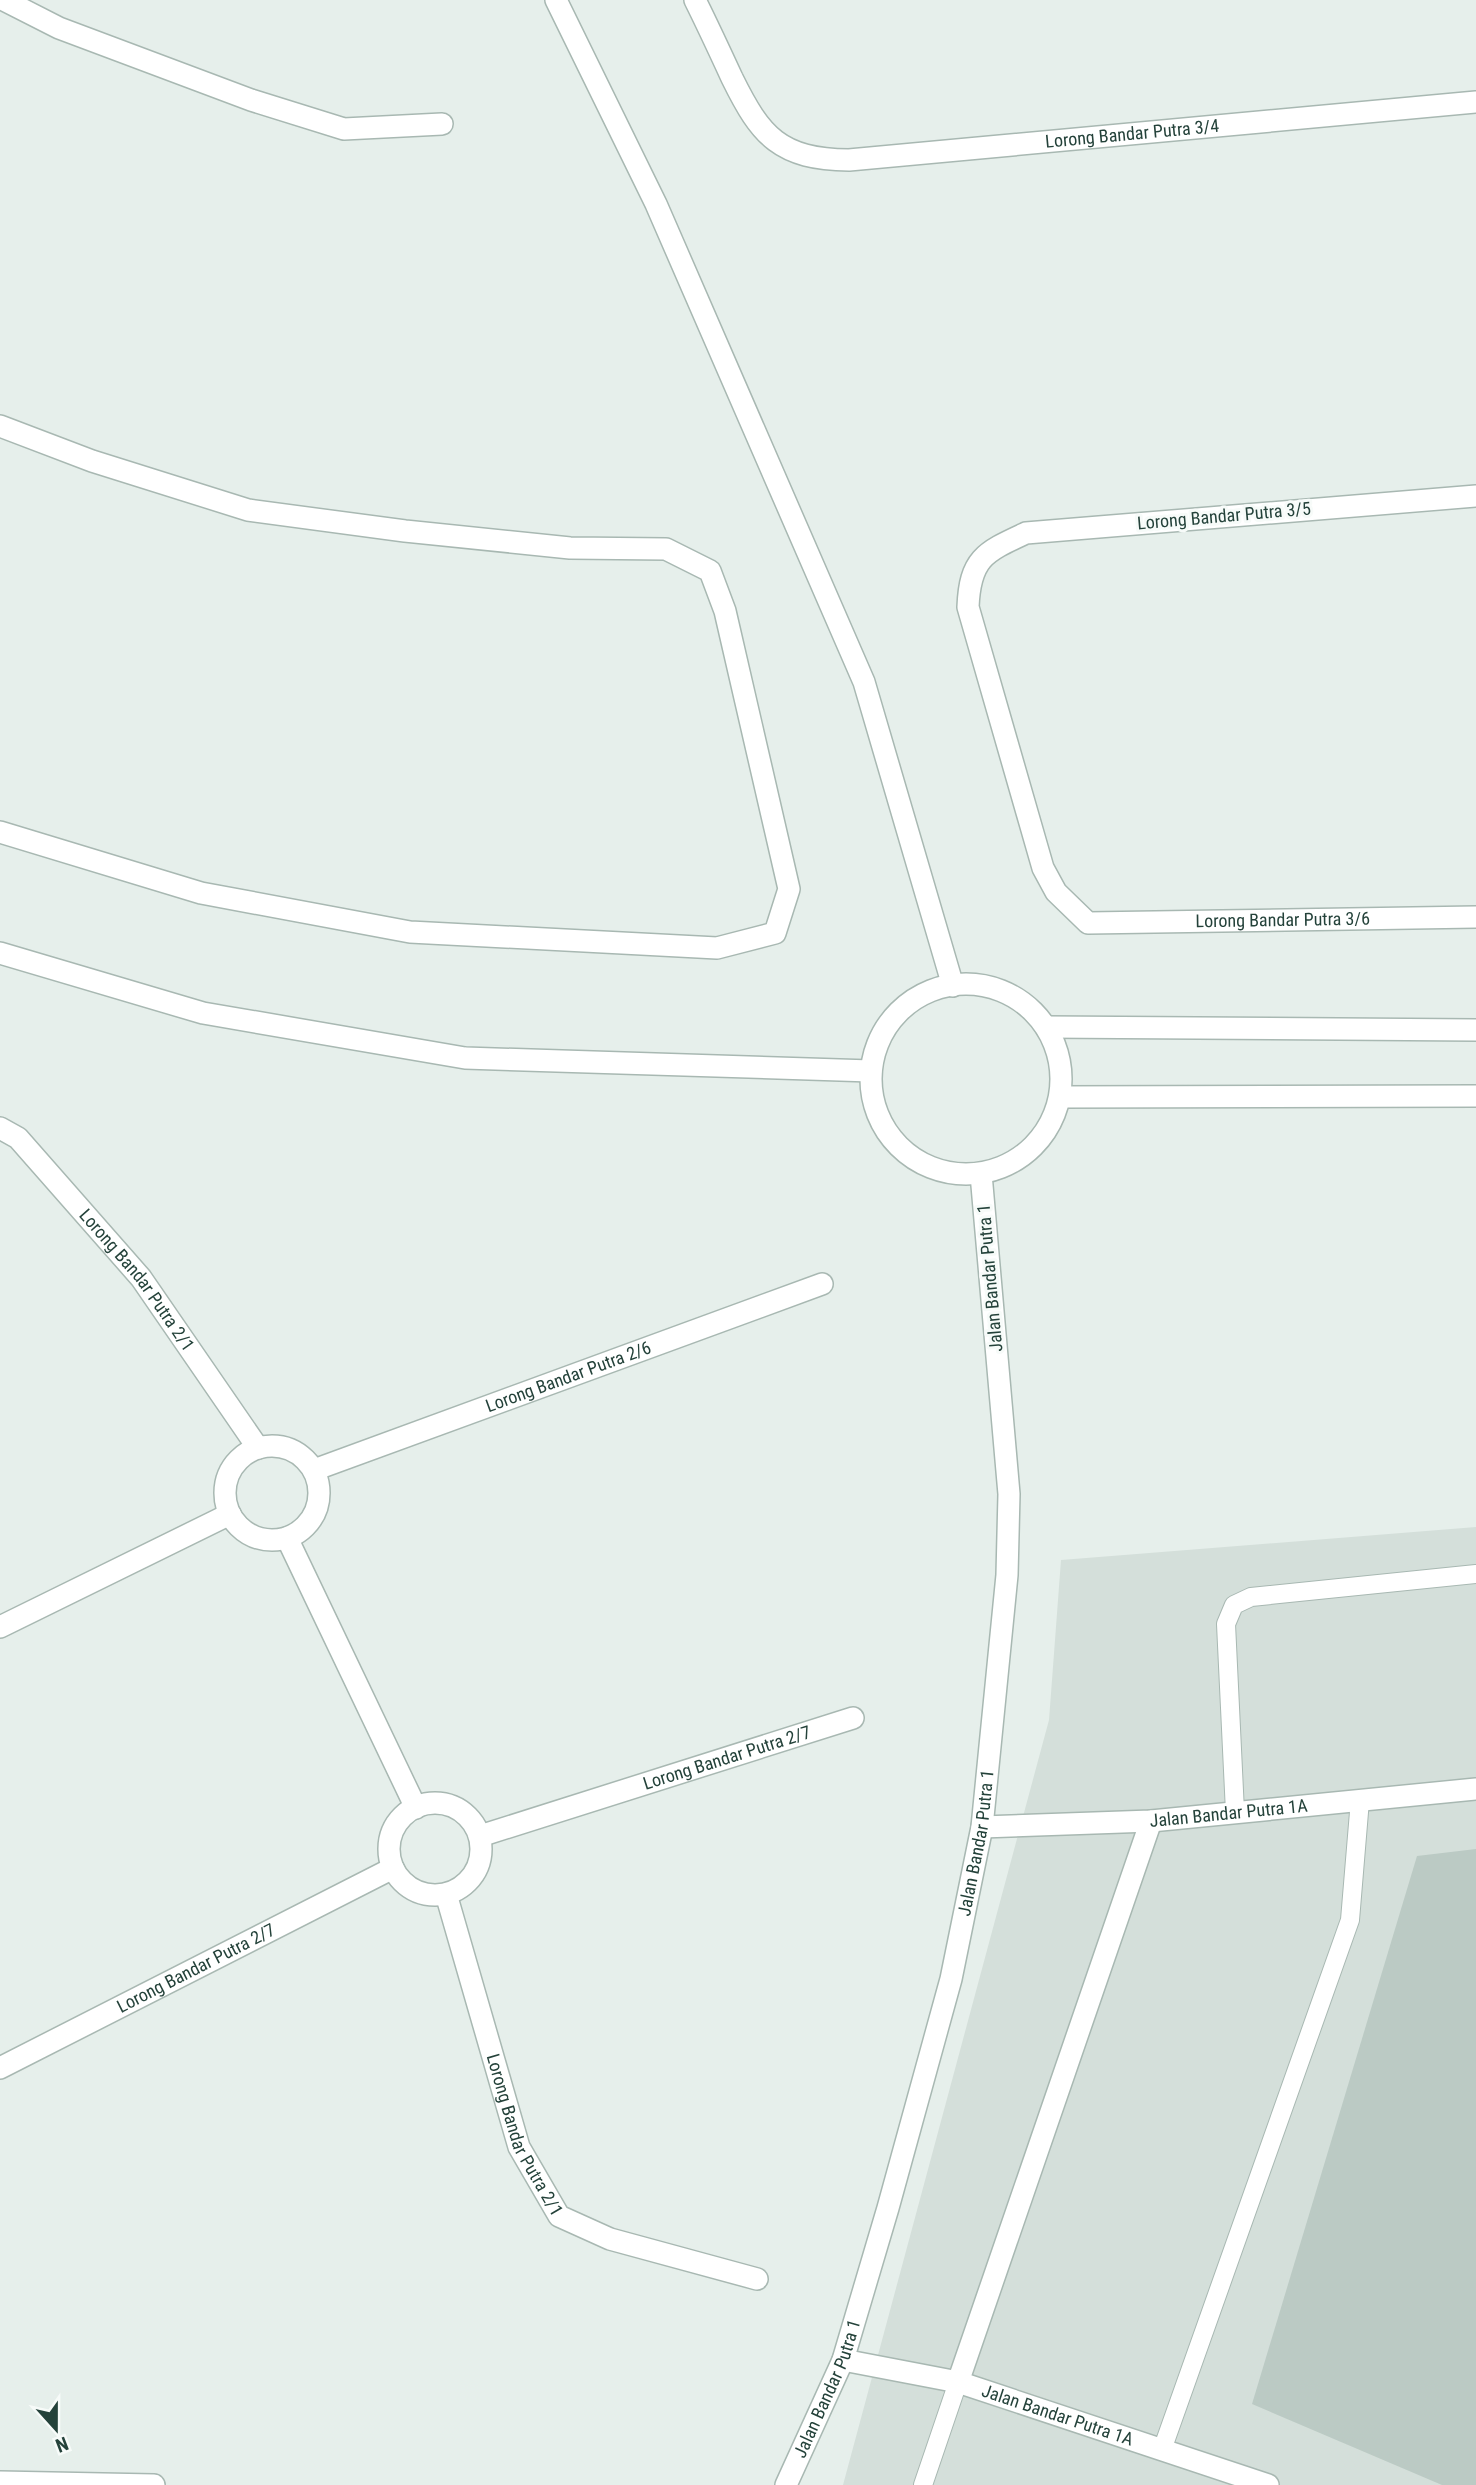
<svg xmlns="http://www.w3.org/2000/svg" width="1476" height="2485" font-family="'Roboto Condensed',sans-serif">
  <rect width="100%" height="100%" fill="#e6efeb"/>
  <!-- built -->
  <path fill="#d4dfda" d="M1476,1527V2485H843L1049,1720L1061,1560Z"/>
  <!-- building -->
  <path fill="#bbcac4" d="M1476,1849V2485H1442L1252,2404L1417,1856Z"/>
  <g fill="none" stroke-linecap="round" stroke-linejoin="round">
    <defs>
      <path id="service" d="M1235,1812L1226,1624L1234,1605L1251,1597L1476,1574
        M1162,2450L1350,1920L1360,1800
        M923,2485L958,2382"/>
      <g id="minor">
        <path d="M4,0L59,28L251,100L344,129L442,124"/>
        <path d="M556,0L656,204L864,682L953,986"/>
        <path id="s1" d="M695,0C708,26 720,52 732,78C761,137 780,159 849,160L1476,102"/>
        <path d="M0,426L92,461L248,510L405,531L570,548L666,549L710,571L725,611L789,889L775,933L717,948L410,932L201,893L0,832"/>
        <path id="s2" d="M1476,496L1026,533C985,552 970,558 968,607L1043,868L1056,892L1088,923L1476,917"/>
        <path d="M0,953L203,1013L465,1058L871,1071"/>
        <circle cx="966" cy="1079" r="95"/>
        <path d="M1046,1027L1476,1030"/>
        <path d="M1060,1097L1476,1096"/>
        <path id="s3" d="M0,1128L18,1138L141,1278L258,1448"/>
        <circle cx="272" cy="1493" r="47"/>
        <path id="s4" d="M314,1470L822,1284"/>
        <path d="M287,1538L416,1808"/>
        <path d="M0,1627L230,1514"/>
        <circle cx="435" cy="1849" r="46"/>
        <path id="s5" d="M982,1827L1151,1821L1476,1789"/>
        <path id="s6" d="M480,1836L853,1718"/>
        <path id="s7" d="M446,1894L519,2147L559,2216L610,2239L757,2279"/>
        <path id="s8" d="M0,2068L393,1868"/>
        <path id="s9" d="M843,2360L958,2382L1268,2485"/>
        <path d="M958,2382L1151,1821"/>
        <path d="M0,2482L154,2485"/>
        <path id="s10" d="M786,2485L843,2360L888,2208L951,1979L982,1827L1007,1575L1009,1494L981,1174"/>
      </g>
    </defs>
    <!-- service casing -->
    <use href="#service" stroke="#a8b8b2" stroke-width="20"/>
    <!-- minor casing -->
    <use href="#minor" stroke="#a8b8b2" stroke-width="24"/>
    <!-- service -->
    <use href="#service" stroke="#fff" stroke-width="18"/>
    <!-- minor -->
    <use href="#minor" stroke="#fff" stroke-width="21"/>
  </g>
  <g text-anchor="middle" stroke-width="6" stroke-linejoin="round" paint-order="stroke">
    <!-- street labels -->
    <g font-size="18" fill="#24423a" stroke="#f7fbf9">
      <text dy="6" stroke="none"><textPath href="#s1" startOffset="525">Lorong Bandar Putra 3/4</textPath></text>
      <text transform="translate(1224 516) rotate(-5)" y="6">Lorong Bandar Putra 3/5</text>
      <text dy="6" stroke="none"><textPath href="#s2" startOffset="1092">Lorong Bandar Putra 3/6</textPath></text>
      <text transform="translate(990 1278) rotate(-95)" y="6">Jalan Bandar Putra 1</text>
      <text dy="6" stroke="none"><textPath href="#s3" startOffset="206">Lorong Bandar Putra 2/1</textPath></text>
      <text dy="6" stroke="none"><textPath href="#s4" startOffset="271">Lorong Bandar Putra 2/6</textPath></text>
      <text dy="6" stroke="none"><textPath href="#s6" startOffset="259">Lorong Bandar Putra 2/7</textPath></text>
      <text dy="6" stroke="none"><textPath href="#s5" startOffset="247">Jalan Bandar Putra 1A</textPath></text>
      <text dy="6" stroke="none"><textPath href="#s10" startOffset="672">Jalan Bandar Putra 1</textPath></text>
      <text dy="6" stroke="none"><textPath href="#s8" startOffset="220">Lorong Bandar Putra 2/7</textPath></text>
      <text dy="6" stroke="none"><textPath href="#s7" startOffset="254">Lorong Bandar Putra 2/1</textPath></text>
      <text dy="6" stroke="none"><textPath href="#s10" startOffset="105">Jalan Bandar Putra 1</textPath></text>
      <text dy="6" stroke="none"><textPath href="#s9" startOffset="222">Jalan Bandar Putra 1A</textPath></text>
    </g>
  </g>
  <!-- north arrow -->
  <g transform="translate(56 2429) rotate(159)" stroke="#f7fbf9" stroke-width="5" paint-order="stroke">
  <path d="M0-5L12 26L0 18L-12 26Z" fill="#24423a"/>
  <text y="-10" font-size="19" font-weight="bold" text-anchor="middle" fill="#24423a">N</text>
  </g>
</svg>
